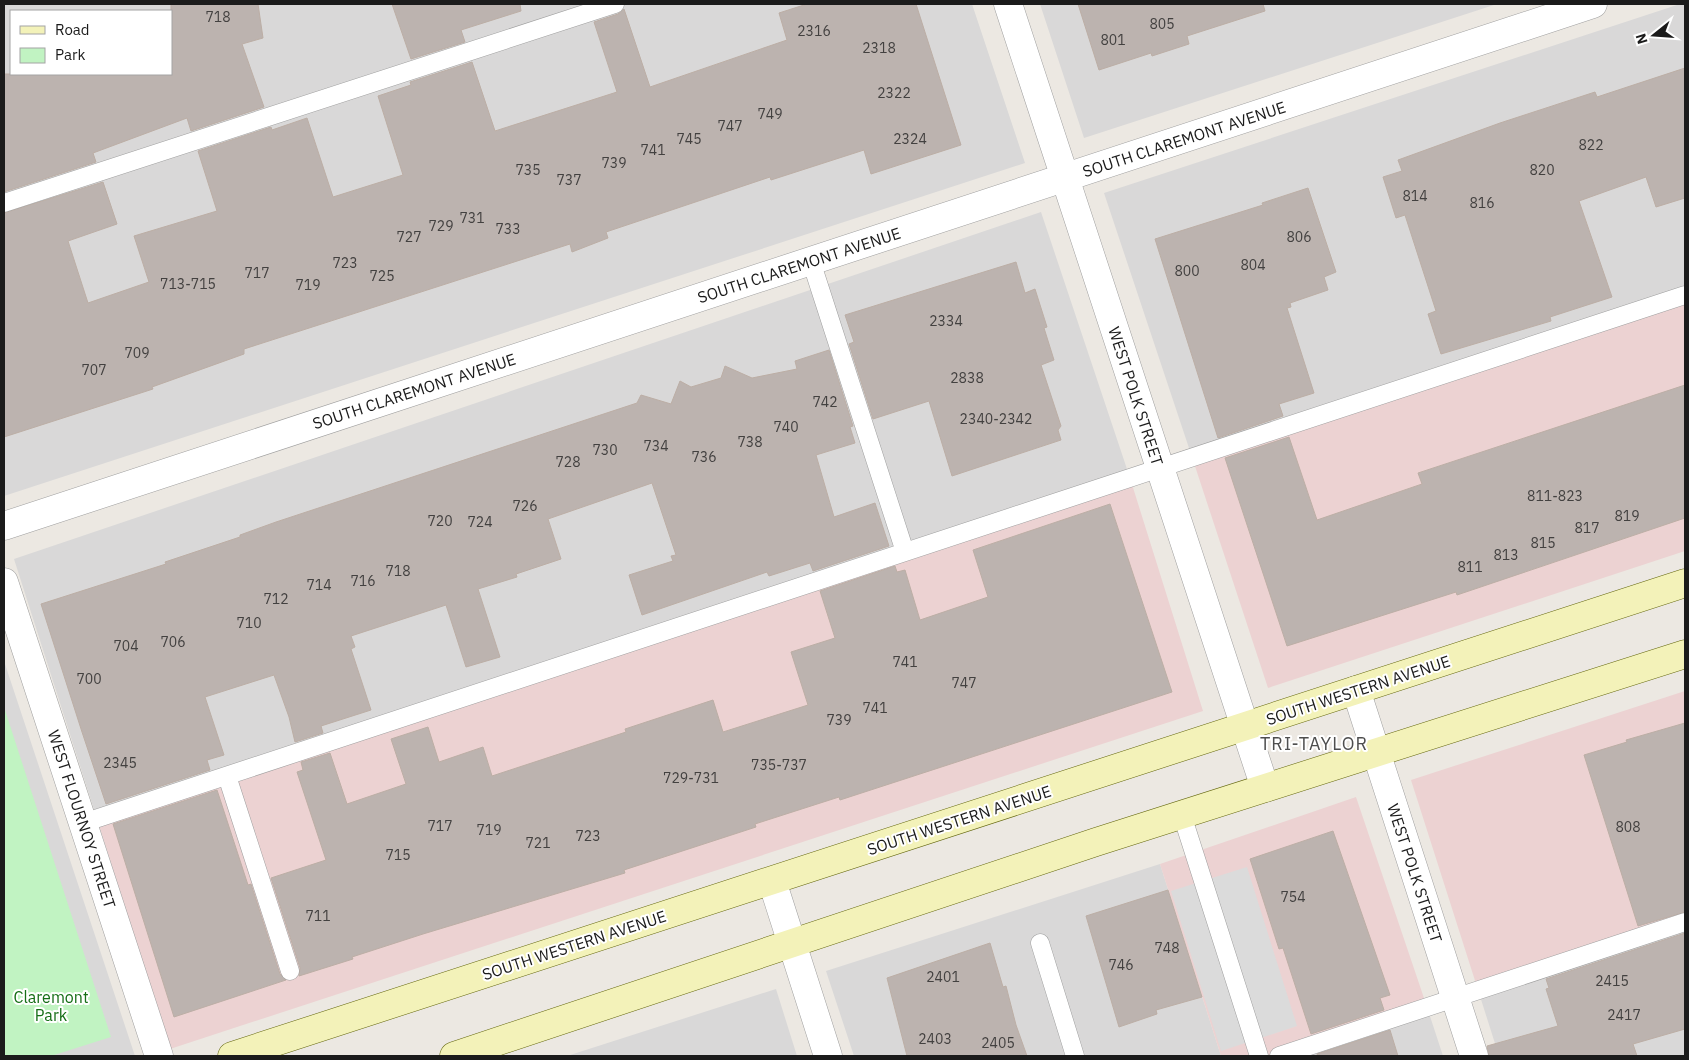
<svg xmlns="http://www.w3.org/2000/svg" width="1689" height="1060" font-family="'IBM Plex Sans',sans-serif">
  <rect width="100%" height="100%" fill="#ece8e2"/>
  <!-- residential -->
  <path fill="#d9d8d8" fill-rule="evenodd" d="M4,4H972L1025,163L4,496ZM11,11H171V74H11Z
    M1040,4H1497L1084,138Z
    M1680,4H1685V295L1192,457L1104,193Z
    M1041,212L1130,478L97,819L14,559Z
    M4,661L135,1056H4Z
    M1160,864L1221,1056H854L826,971Z
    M1685,922V1056H1499L1478,990Z
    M776,989L797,1056H567Z
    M1427,1007L1443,1056H1279Z"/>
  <!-- commercial -->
  <path fill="#ecd2d2" d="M1685,295V551L1268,688L1192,457Z
    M1130,478L1203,711L170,1049L97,819Z
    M1685,691V922L1478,990L1411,780Z
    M1356,797L1427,1007L1279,1056H1221L1160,864Z"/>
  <!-- park -->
  <path fill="#c1f3c2" d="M4,707L111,1037L51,1056H4Z"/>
  <!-- parking -->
  <path fill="#dbdbdb" d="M1247,867L1297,1026L1221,1051L1171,891Z"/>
  <!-- building -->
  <path fill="#bcb3af" stroke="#bcaea5" d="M171,4H258L263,38L242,44L264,107L191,131L187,118L93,153L96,162L4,192V74H171Z
    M392,4H520L521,11L461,30L465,42L411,59Z
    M807,4H916L961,145L871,174L864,150L771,180L770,177L606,232L608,238L572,252L570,244L244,349V354L152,387L153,389L4,437V213L103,182L117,224L68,241L88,303L149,282L134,236L217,211L198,151L271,127L272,130L307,118L333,197L403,175L378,96L411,85L410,82L472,62L495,131L617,92L594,22L618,14L624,9L650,87L787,40L779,13Z
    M1078,4H1263L1265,11L1187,36L1189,44L1152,56L1151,53L1099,70Z
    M1685,68V198L1656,207L1646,177L1579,201L1612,297L1550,317L1551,321L1441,354L1428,314L1436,311L1405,215L1396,218L1383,177L1402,171L1398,160L1500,123L1595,92L1597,97Z
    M1308,188L1336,272L1324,277L1328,290L1290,303L1291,307L1287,308L1314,393L1279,404L1283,416L1218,438L1155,239L1263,205L1262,203Z
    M1016,262L1025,293L1035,289L1047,327L1044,328L1054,360L1041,365L1061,426L1058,430L1061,440L952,476L929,401L873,419L849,344L854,342L845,315Z
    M829,350L853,426L850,427L855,443L816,455L834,517L875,503L889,546L813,571L810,563L769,576L767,572L642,615L629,575L673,561L671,556L676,555L652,483L548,519L561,559L516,574L517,577L478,589L500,657L466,667L446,605L351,636L355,647L351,649L371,710L321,726L323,733L295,742L289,717L274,675L205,697L224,755L207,760L210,770L106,804L82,732L41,604L166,564L165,562L240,537V535L276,522L637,403L641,395L671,404L680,381L691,387L721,378L725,366L752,378L797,369L795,361Z
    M1685,385V518L1457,595L1456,592L1287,646L1225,458L1289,437L1317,520L1422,484L1418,473Z
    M1110,504L1172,692L840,800L839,797L755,824L756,827L624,870L625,873L423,934L352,957L353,959L299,976L300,968L271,878L326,860L297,772L303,770L301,762L330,753L347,804L406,784L391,739L428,727L439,762L483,747L492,776L626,732L625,729L713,700L723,732L808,705L791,652L835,638L820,591L895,566L897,572L905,570L920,620L988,597L973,550Z
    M1685,723V912L1638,926L1584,755L1627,742L1626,740Z
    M217,790L248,885L251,884L280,974L286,980L174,1017L113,824Z
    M1333,831L1390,995L1380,998L1384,1010L1311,1034L1283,948L1279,949L1250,859Z
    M1168,890L1202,997L1156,1010L1157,1014L1119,1027L1086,916Z
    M1685,933V1029L1633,1044L1637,1056H1489L1487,1046L1558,1026L1546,989L1549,988L1546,979Z
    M990,943L1003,987L1006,986L1016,1025L1027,1056H907L887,978Z
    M1390,1030L1398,1056H1318L1317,1054Z"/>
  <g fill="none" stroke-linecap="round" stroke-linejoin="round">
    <defs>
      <path id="service" d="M4,203L615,4
        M811,261L905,552
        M227,776L290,971
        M1182,815L1259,1056
        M83,823L1685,295
        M1040,943L1075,1056
        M1279,1056L1685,922"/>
      <path id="minor" d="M1008,4L1265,788
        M4,526L1593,4
        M4,582L159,1056
        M1356,690L1474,1056
        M772,881L828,1056"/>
      <path id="secondary" d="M232,1056L1685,583
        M454,1056L1096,842L1685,654"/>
    </defs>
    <!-- service casing -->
    <use href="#service" stroke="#9f9f9f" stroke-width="19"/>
    <!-- minor casing -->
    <use href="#minor" stroke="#9f9f9f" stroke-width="29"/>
    <!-- secondary casing -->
    <use href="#secondary" stroke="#63660e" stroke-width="29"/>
    <!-- service -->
    <use href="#service" stroke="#fff" stroke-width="18"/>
    <!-- minor -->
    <use href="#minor" stroke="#fff" stroke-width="28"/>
    <!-- secondary -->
    <use href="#secondary" stroke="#f3f2b9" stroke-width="28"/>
  </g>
  <g text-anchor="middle" stroke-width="4" stroke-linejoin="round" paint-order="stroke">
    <!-- number labels -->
    <g font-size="14" fill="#434140">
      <text x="218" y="22">718</text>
      <text x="1162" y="29">805</text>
      <text x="814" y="36">2316</text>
      <text x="1113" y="45">801</text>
      <text x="879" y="53">2318</text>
      <text x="894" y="98">2322</text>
      <text x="770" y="119">749</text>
      <text x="730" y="131">747</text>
      <text x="689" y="144">745</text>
      <text x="910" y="144">2324</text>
      <text x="1591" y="150">822</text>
      <text x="653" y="155">741</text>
      <text x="614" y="168">739</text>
      <text x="528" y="175">735</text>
      <text x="1542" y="175">820</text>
      <text x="569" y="185">737</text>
      <text x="1415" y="201">814</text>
      <text x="1482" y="208">816</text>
      <text x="472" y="223">731</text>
      <text x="441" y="231">729</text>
      <text x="508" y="234">733</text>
      <text x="409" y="242">727</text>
      <text x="1299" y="242">806</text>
      <text x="345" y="268">723</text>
      <text x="1253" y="270">804</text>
      <text x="1187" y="276">800</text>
      <text x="257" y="278">717</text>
      <text x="382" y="281">725</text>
      <text x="188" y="289">713-715</text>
      <text x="308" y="290">719</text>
      <text x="946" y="326">2334</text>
      <text x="137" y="358">709</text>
      <text x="94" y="375">707</text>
      <text x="967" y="383">2838</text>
      <text x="825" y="407">742</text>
      <text x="996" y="424">2340-2342</text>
      <text x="786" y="432">740</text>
      <text x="750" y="447">738</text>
      <text x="656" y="451">734</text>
      <text x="605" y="455">730</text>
      <text x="704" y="462">736</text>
      <text x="568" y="467">728</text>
      <text x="1555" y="501">811-823</text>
      <text x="525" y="511">726</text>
      <text x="1627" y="521">819</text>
      <text x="440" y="526">720</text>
      <text x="480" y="527">724</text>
      <text x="1587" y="533">817</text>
      <text x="1543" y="548">815</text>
      <text x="1506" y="560">813</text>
      <text x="1470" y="572">811</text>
      <text x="398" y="576">718</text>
      <text x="363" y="586">716</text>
      <text x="319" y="590">714</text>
      <text x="276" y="604">712</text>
      <text x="249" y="628">710</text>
      <text x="173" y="647">706</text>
      <text x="126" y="651">704</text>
      <text x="905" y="667">741</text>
      <text x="89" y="684">700</text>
      <text x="964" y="688">747</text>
      <text x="875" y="713">741</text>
      <text x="839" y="725">739</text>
      <text x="120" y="768">2345</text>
      <text x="779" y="770">735-737</text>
      <text x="691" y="783">729-731</text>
      <text x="440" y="831">717</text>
      <text x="1628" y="832">808</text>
      <text x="489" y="835">719</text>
      <text x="588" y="841">723</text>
      <text x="538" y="848">721</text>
      <text x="398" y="860">715</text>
      <text x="1293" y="902">754</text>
      <text x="318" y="921">711</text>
      <text x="1167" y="953">748</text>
      <text x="1121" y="970">746</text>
      <text x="943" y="982">2401</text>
      <text x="1612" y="986">2415</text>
      <text x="1624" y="1020">2417</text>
      <text x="935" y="1044">2403</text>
      <text x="998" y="1048">2405</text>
    </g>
    <!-- street labels -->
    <g font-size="16" fill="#1b1b1b" stroke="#fff">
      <text transform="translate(1184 139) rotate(-18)" y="6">SOUTH CLAREMONT AVENUE</text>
      <text transform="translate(799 265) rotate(-18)" y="6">SOUTH CLAREMONT AVENUE</text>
      <text transform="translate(414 391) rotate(-18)" y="6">SOUTH CLAREMONT AVENUE</text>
      <text transform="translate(1136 396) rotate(72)" y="6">WEST POLK STREET</text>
      <text transform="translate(1358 690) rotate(-18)" y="6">SOUTH WESTERN AVENUE</text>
      <text transform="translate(82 819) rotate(72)" y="6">WEST FLOURNOY STREET</text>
      <text transform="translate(959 820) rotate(-18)" y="6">SOUTH WESTERN AVENUE</text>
      <text transform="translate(1415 873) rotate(72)" y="6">WEST POLK STREET</text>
      <text transform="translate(574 945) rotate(-18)" y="6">SOUTH WESTERN AVENUE</text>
    </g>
    <!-- park labels -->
    <g font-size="16" fill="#156e16" stroke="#fff">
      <text x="51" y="1003">Claremont<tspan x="51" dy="18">Park</tspan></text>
    </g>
    <!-- neighbourhood labels -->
    <g font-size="18" letter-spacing="1" fill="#4e4e4e" stroke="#fff">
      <text x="1314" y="750">TRI-TAYLOR</text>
    </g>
  </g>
  <!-- border -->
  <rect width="1689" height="1060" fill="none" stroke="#1b1b1b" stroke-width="10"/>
  <!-- legend -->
  <rect x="10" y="10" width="162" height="65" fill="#ffffff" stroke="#a4a4a4"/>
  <rect x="20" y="26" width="25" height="8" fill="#f3f2b9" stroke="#a4a4a4"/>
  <text x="55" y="35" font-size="15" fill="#1b1b1b">Road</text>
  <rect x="20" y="48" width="25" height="15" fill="#c1f3c2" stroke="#a4a4a4"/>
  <text x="55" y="60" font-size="15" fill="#1b1b1b">Park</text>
  <!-- north arrow -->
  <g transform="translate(1654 35) rotate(253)" stroke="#ffffff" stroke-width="4" paint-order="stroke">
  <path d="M0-4L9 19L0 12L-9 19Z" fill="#1b1b1b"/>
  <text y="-8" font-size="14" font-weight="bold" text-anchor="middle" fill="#1b1b1b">N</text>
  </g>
</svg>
